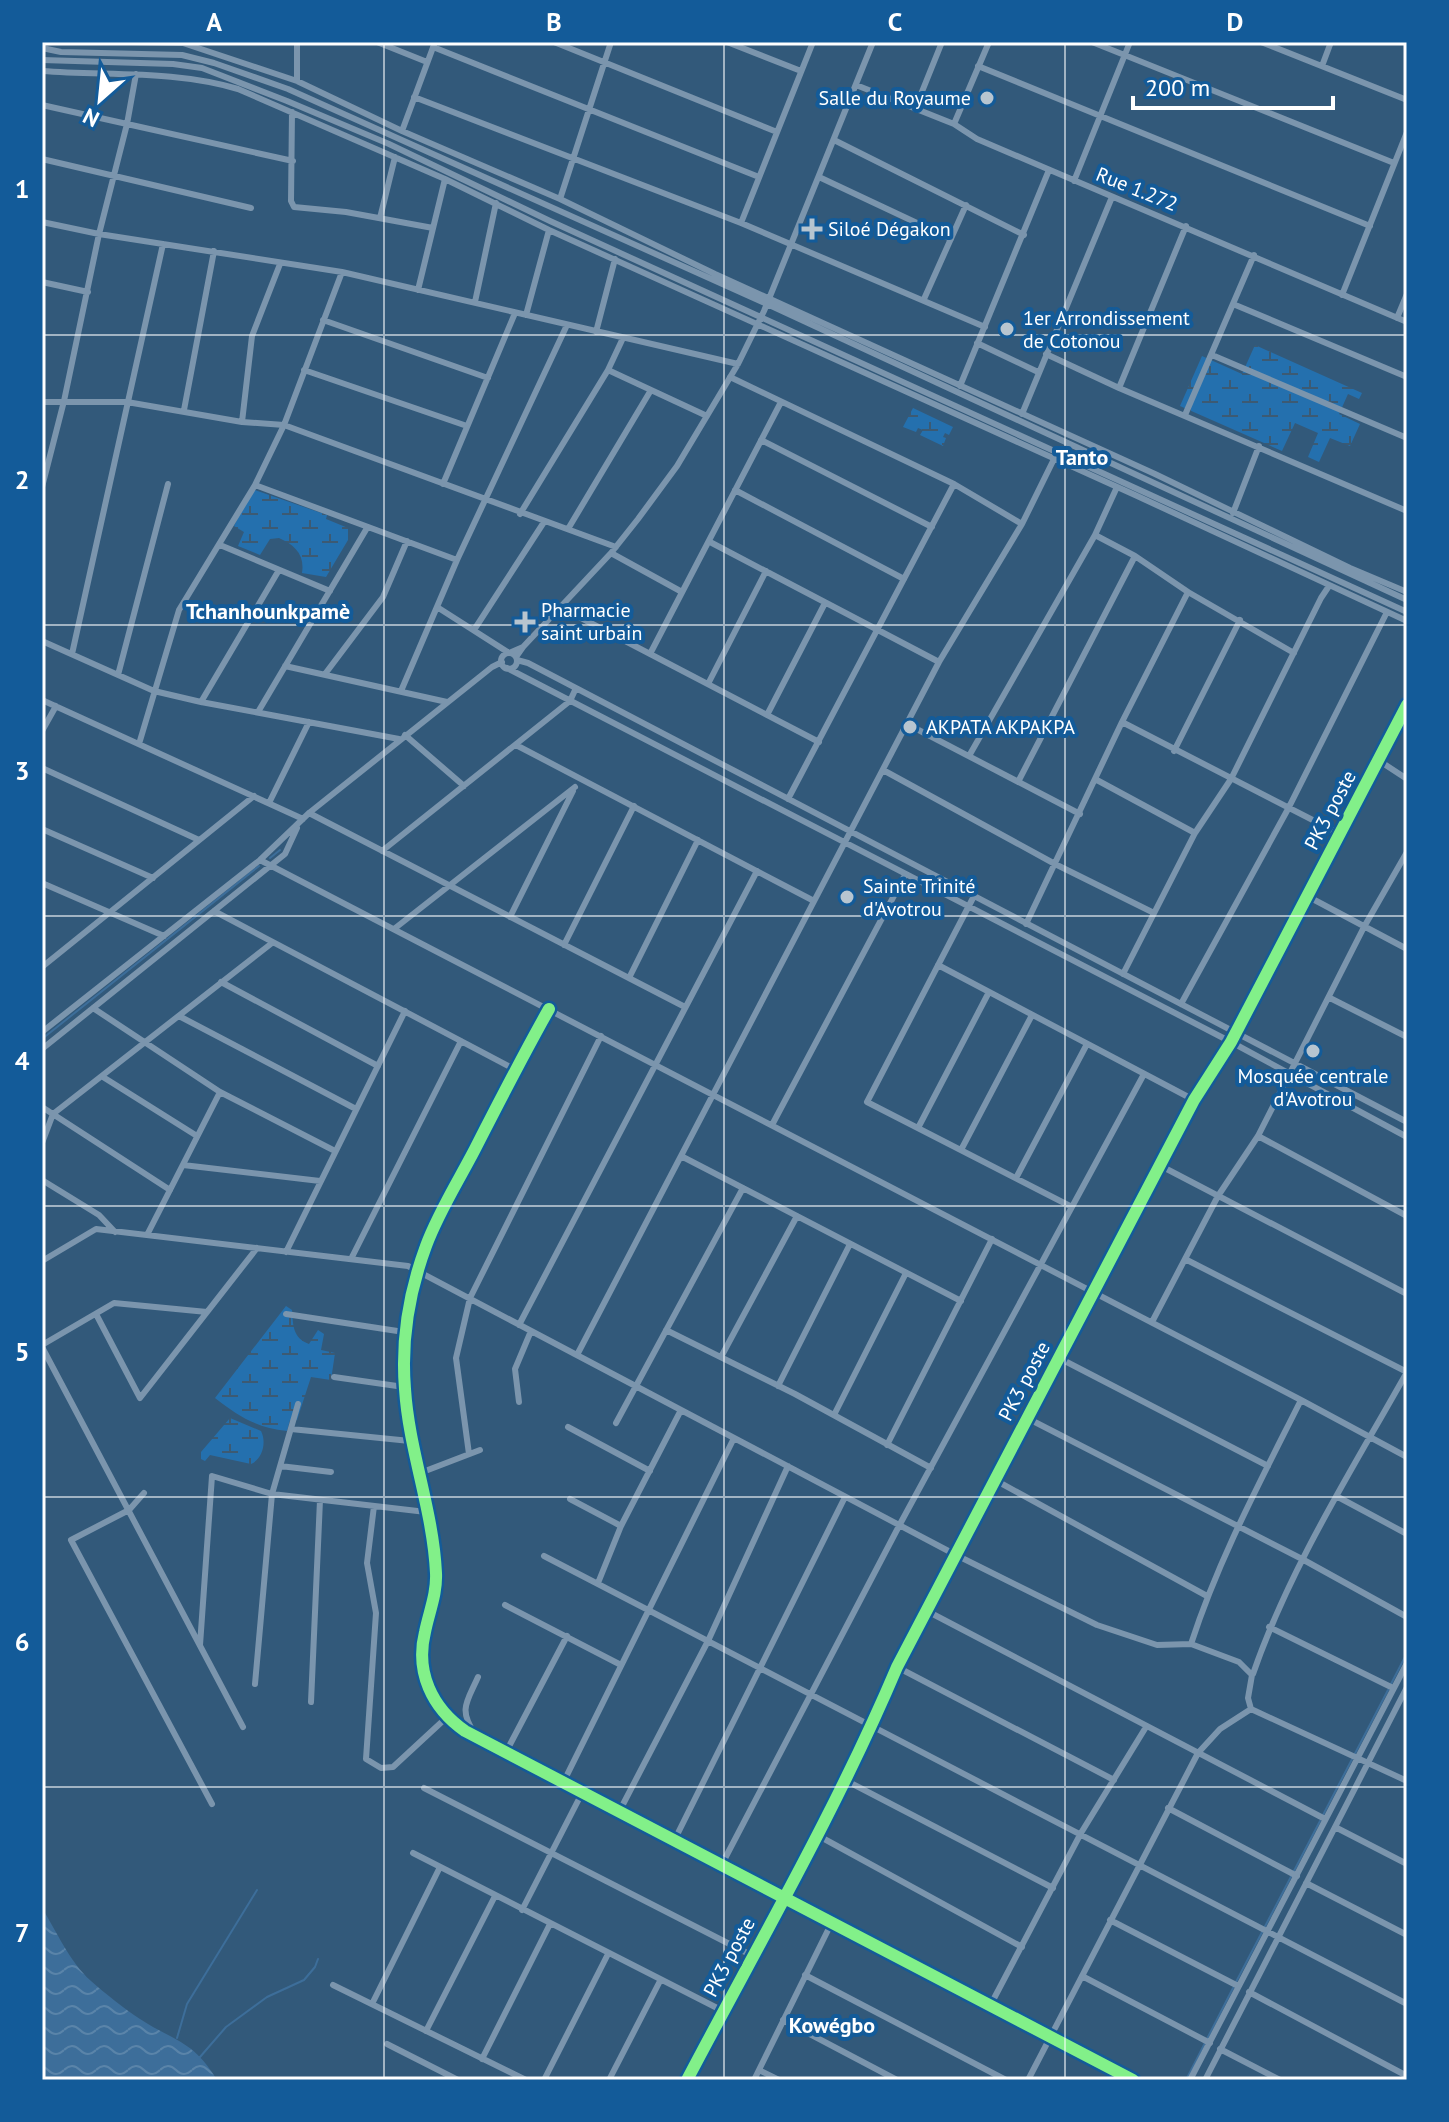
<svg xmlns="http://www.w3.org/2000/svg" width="1449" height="2122" font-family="'PT Sans',sans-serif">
  <defs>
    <pattern id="wetland-marsh" width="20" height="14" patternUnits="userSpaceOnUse" patternTransform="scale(2)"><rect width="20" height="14" fill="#2470ae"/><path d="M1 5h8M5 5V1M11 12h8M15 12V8" fill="none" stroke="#3c5a73"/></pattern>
    <pattern id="water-waves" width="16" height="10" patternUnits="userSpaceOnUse" patternTransform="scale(2)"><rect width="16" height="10" fill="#3d6e9a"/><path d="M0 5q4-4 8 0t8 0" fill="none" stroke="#5a84a9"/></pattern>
  </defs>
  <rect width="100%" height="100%" fill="#32597a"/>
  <!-- wetland -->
  <path fill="url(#wetland-marsh)" d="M1255,345L1362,393L1359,399L1348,394L1339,414L1360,424L1350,446L1330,438L1319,462L1308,457L1318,433L1295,423L1282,451L1180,406L1202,356L1242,374Z
    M913,408L953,427L949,435L945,433L943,437L946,438L943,446L920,435L923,430L918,428L916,432L903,427Z
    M252,489L327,515L326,519L348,528V540L326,577L302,573C305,555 295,545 279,538L270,539L260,555L238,546L244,532L234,526Z
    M286,1306L292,1310C293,1326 293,1338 309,1344L318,1330L324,1334L321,1350L335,1353L331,1380L311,1377L297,1420H290L287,1431C257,1428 238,1416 215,1398Z
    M230,1418L261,1431C267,1443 262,1459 251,1464L210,1455L205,1461L201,1459V1452Z"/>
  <!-- water -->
  <path fill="url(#water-waves)" d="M42,1908C57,1932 69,1961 91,1981C106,1994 123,2008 140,2019C175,2042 193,2040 217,2080H42Z"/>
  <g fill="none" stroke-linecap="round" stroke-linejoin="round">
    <!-- stream -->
    <path stroke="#3d6e9a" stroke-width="2" d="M270,858L280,850
      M42,1039L259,866
      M1391,1684L1407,1653
      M1323,1815L1388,1690
      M1236,1982L1320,1821
      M177,2038L187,2004L257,1890
      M200,2057L226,2027L267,1997L304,1980L315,1967L318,1959
      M1186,2080L1233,1988"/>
    <!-- minor -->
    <path stroke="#7b95ad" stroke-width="6" d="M131,42L183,43L297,81L402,131L560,199L715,274L1155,474L1350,568L1407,592
      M297,42V81
      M377,42L427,62
      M554,42L777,132
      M727,42L801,71
      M1092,42L1394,163
      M1261,42L1407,100
      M433,47L759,177
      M42,48L61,52L182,55L214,63L288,89L767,304L1407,600
      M42,60L173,64L202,68L287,101L389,144L550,221L1407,612
      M978,66L1370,226
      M1322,66L1331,42
      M42,71C108,76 174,70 238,89L445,179L549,230L1135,495L1407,621
      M856,85L954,124L977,139L1407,322
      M414,97L741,223L985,327
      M42,105L127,124L136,74
      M915,109L942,42
      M292,112L291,201L294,207L346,212L433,228
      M954,124L989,42
      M402,131L435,42
      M834,140L1024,235
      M42,159L251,208
      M819,177L951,239
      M1074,181L1130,42
      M560,199L611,42
      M380,218L395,157
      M42,222L99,234L342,272L738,364
      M741,223L813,42
      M42,282L88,292
      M418,290L445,179
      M1342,295L1407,132
      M924,299L966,205
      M475,302L496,203
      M1233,304L1407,377
      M526,315L549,230
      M1397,318L1407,294
      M323,320L488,378
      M596,332L615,259
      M977,343L1038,372
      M1046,354L1119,388L1407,511
      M1212,355L1407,438
      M304,370L467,426
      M608,370L707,416
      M730,377L954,484L1022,524
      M960,386L1049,170
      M1119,388L1186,226
      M42,402H127L242,422L284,425L616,547
      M184,410L214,251
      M1022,414L1112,197
      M1185,415L1254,255
      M242,422L252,336L280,264
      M761,440L932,527
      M443,484L515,313
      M255,485L457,560
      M42,487L64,401L99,234L127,124L293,161
      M735,490L904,579
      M1233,513L1259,446
      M520,514L608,370L623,338
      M568,529L651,390
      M1095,535L1135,556L1188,592L1294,653
      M710,542L939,662
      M220,545L330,591
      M611,553L682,592
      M437,607L509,653L523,647
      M560,607L819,742
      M474,630L544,522
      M42,641L154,691L201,702L399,739
      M501 661a8 8 0 1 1 16 0a8 8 0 1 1-16 0Z
      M72,654L163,244
      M650,654L781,402
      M516,657L523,647L611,553L638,519L677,466L738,364L764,311L873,42
      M517,660L528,663L1407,1122
      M285,666L447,702
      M507,668L1231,1042L1407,1137
      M325,674L383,597L407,541
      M118,675L168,484
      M708,684L766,571
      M401,691L457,560L567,325
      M42,700L303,819
      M201,702L279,570
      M258,712L367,528
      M767,715L825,603
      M1122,722L1340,834
      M907,724L1080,814
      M42,731L56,706
      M405,735L464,786
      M139,744L179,610L255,485L284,425L342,272
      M516,745L814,901
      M1174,751L1240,620
      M969,756L1095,535L1117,487
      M1378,760L1407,779
      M42,768L199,840
      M883,770L1055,864L1154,913
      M1095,779L1195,833
      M1018,782L1135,556
      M788,799L954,484
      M269,803L309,722
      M309,813L685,1007
      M42,829L153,878
      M382,851L570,701L576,688
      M260,860L1301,1400L1407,1457
      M42,883L164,936
      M974,896L867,1102L1072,1207
      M1307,896L1407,949
      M214,911L516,1070
      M510,917L573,791
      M1026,924L1122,722L1188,592
      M394,929L575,787
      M564,945L634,806
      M938,965L1194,1100
      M42,967L254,796
      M1123,974L1195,833L1231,779L1321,598L1329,586
      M629,978L698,840
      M221,982L378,1066
      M1330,998L1407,1037
      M1181,1004L1288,809L1387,612
      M93,1008L220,1092L335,1151
      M549,1009C523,1055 499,1102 475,1149C459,1180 438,1213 426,1246C409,1292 401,1340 405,1389C409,1451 433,1510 436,1573C437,1594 429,1612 425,1632C415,1672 432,1708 465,1731L1133,2080
      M179,1016L356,1109
      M42,1032L260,860L309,813L492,667L502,662
      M42,1049L285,854L297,828
      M103,1077L197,1136
      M42,1107L170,1190
      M772,1125L905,875
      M918,1128L989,992
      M1258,1136L1407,1216
      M42,1143L53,1114L272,943
      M961,1150L1032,1015
      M681,1156L961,1301
      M183,1165L320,1181
      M1159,1165L1407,1294
      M1016,1178L1087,1044
      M42,1180L99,1215L115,1232
      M147,1235L220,1092
      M286,1252L405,1011
      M351,1259L461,1041
      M1185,1259L1407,1372
      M42,1261L96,1229L408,1266L956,1555L1097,1625L1157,1645L1191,1644L1239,1662L1252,1675L1248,1698L1251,1709L1407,1781
      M96,1314L140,1398L257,1248
      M286,1314L404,1332
      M1152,1322L1218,1196L1258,1136L1364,927L1407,852
      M519,1325L757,871
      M666,1330L795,1394L931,1468
      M42,1345L114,1303L207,1312
      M42,1347L243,1727
      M577,1355L939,662L1022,524L1054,459
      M721,1357L797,1216
      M1059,1358L1268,1466
      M334,1377L404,1387
      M778,1386L850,1244
      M519,1402L515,1369L531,1331
      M834,1415L906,1273
      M1027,1418L1302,1559L1407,1617
      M616,1423L743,1188
      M568,1427L650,1471
      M291,1429L410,1441
      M887,1445L992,1239
      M469,1454L456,1358L470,1298L601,1036
      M280,1466L331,1472
      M420,1473L480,1450
      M995,1480L1207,1596
      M144,1493L129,1510L71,1540L212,1804
      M1338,1497L1407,1534
      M570,1499L621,1526
      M374,1506L367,1563L376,1613L366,1759L381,1768L393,1767L446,1718
      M544,1556L1407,2004
      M598,1583L621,1526L681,1410
      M505,1605L621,1665
      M927,1611L1325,1819
      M1269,1627L1393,1688
      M1191,1644C1219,1558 1261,1480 1301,1400
      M200,1645L212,1476L272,1494L426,1512
      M897,1667L1114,1780
      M1253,1674C1290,1567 1352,1470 1407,1372
      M255,1684L272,1494L298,1404
      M311,1702L320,1500
      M475,1734C458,1709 467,1702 478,1677
      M506,1752L567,1636
      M845,1780L1053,1888
      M563,1783L734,1438
      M424,1788L753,1956
      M1168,1808L1297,1876
      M619,1812L708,1641L788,1466
      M1335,1827L1407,1864
      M817,1835L1022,1947
      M674,1841L845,1497
      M413,1853L723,2011
      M721,1866L899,1526L1144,1074
      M1306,1883L1407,1935
      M522,1910L582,1793
      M1110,1920L1238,1986
      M805,1975L1006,2080
      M1082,1976L1210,2043
      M333,1985L526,2080
      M1249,1992L1407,2076
      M372,2004L440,1867
      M990,2006L1081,1833L1146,1727
      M783,2020L897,2080
      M426,2031L495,1896
      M387,2044L458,2080
      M1220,2049L1280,2080
      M482,2059L550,1924
      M759,2070L779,2080
      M544,2080L608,1954
      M609,2080L660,1981
      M687,2080C759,1943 837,1809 897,1667L1194,1100L1231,1042L1407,705
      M754,2080L831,1924
      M1028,2080L1198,1753L1220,1729L1251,1709
      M1190,2080L1407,1663
      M1205,2080L1407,1687"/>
    <defs>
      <path id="cycleway" d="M549,1009C523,1055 499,1102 475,1149C459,1180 438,1213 426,1246C409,1292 401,1340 405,1389C409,1451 433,1510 436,1573C437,1594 429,1612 425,1632C415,1672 432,1708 465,1731L1133,2080
        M687,2080C759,1943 837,1809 897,1667L1194,1100L1231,1042L1407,705"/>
    </defs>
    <!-- cycleway casing -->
    <use href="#cycleway" stroke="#135b99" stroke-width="17"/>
    <!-- cycleway -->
    <use href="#cycleway" stroke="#82f089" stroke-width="12"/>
  </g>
  <!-- grid -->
  <path fill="none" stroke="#fff" stroke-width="2" stroke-opacity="0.55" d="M384,42V2080M724,42V2080M1065,42V2080M42,335H1407M42,625H1407M42,916H1407M42,1206H1407M42,1497H1407M42,1787H1407"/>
  <!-- markers -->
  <g fill="#b7c5d0" stroke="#135b99" stroke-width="3">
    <circle cx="987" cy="98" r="8"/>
    <path d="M808 217h8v8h8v8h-8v8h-8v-8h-8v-8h8z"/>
    <circle cx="1007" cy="329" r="8"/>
    <path d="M521 610h8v8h8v8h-8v8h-8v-8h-8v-8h8z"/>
    <circle cx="910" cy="727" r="8"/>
    <circle cx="847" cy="897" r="8"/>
    <circle cx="1313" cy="1051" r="8"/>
  </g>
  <g text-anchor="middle" stroke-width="8" stroke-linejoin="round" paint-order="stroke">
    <!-- poi labels -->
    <g font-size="20" fill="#fff" stroke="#135b99" text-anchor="start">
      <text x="971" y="105" text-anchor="end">Salle du Royaume</text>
      <text x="828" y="236">Siloé Dégakon</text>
      <text x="1023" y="325">1er Arrondissement<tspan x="1023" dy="23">de Cotonou</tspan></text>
      <text x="541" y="617">Pharmacie<tspan x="541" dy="23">saint urbain</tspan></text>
      <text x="926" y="734">AKPATA AKPAKPA</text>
      <text x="863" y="893">Sainte Trinité<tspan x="863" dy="23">d'Avotrou</tspan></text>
      <text x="1313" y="1083" text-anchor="middle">Mosquée centrale<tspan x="1313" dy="23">d'Avotrou</tspan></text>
    </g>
    <!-- street labels -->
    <g font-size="20" fill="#fff" stroke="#135b99">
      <text transform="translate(1137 189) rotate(22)" y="7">Rue 1.272</text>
      <text transform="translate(1330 810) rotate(-62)" y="7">PK3 poste</text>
      <text transform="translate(1024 1381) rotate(-62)" y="7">PK3 poste</text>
      <text transform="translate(729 1957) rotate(-62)" y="7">PK3 poste</text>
    </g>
    <!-- neighbourhood labels -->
    <g font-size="22" font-weight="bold" fill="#fff" stroke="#135b99">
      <text x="1082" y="465">Tanto</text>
      <text x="268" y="619">Tchanhounkpamè</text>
      <text x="832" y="2033">Kowégbo</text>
    </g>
  </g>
  <!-- border -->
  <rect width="1449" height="2122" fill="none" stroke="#135b99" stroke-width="88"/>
  <!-- north arrow -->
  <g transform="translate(100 100) rotate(207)" stroke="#135b99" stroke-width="6" paint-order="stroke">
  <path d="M0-6L14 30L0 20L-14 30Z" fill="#ffffff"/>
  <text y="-12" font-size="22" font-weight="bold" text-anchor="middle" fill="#ffffff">N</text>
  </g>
  <!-- scale -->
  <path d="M1133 96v12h200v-12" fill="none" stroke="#ffffff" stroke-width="4"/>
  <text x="1145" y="96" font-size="24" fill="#ffffff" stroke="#135b99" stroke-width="6" paint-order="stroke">200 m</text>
  <rect x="44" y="44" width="1361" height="2034" fill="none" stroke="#fff" stroke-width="3"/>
  <g font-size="26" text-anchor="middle" font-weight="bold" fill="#fff">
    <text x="214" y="31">A</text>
    <text x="554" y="31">B</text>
    <text x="895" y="31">C</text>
    <text x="1235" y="31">D</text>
    <text x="22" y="198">1</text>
    <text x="22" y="489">2</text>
    <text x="22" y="780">3</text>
    <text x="22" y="1070">4</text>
    <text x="22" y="1361">5</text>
    <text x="22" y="1651">6</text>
    <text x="22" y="1942">7</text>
  </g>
</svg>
